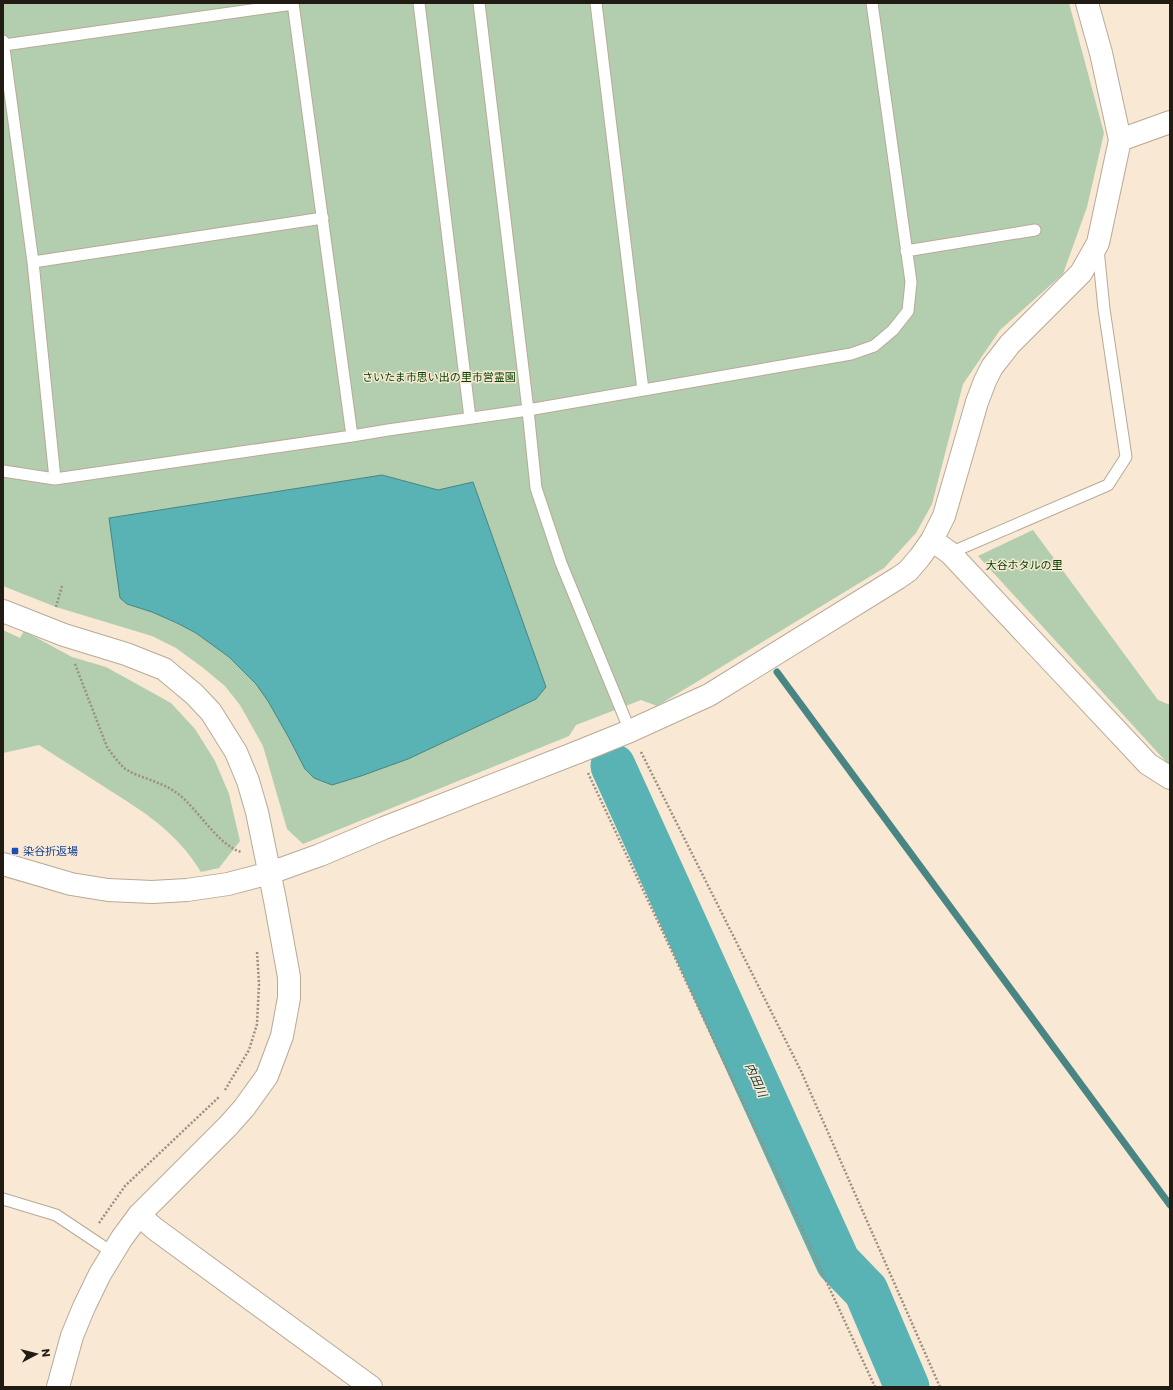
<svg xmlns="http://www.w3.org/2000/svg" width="1173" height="1390" font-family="Poppins,'Noto Sans JP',sans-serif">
  <rect width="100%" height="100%" fill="#f8e8d4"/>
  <!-- green -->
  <path fill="#b2ceae" d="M3,3H1069L1104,133L1087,207L1063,274L1000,330L963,384L932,504L916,533L884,568L657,706L641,700L576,725L569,736L303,844L287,829L263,746L240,705L225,686L202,667L176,648L152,636L56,607L3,586Z
    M1033,530L1158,700L1170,705V766L978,556Z
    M3,630L20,638L24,631L72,657L106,667L171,703L195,729L215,761L229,794L240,841L219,868L201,872C177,832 144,812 106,788C84,774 61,759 39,745L3,753Z"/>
  <!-- water -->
  <path fill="#59b2b3" stroke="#488583" d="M382,475L438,490L473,482L546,687L536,699L408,759L361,776L332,785L314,778L305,769L289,738L268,701L256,684L229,657L196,633L177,623L152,612L127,604L120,598L109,518Z"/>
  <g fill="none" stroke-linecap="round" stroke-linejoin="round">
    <!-- stream -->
    <path stroke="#488583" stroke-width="7" d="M777,672L1170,1205"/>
    <!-- river -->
    <path stroke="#59b2b3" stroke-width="45" d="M613,766L838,1262L866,1291L907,1387"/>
    <defs>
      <path id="service" d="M293,3L352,436
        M419,3L470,418
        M479,3L528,410L536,488L561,563L630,731
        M596,3L643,390
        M3,41L33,262L55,479
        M4,45L293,4
        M906,251L1035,230
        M33,262L323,218
        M3,471L55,479L352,436L388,430L528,410L851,354L874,346L893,330L908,311L911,282L872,3
        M950,553L1108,485L1126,457L1104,309L1098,249
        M3,1199L56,1215L113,1253"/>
      <path id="minor" d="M1120,140L1170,122
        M932,540L950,553L1148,764L1170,778
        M578,752L630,731L709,695L898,578L908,571L920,557L932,540L944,516L977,402L985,381L992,367L1010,344L1081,273L1098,243L1120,140L1101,53L1087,3
        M139,1215L155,1229L371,1387"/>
      <path id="tertiary" d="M3,611L64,635L126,654L164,669L194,694L211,712L236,752L248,781L257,812L275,900L289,977V998L282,1036L267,1076L244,1108L228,1126L139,1215L122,1238L100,1274L84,1307L72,1336L58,1387
        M3,864L71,884L108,890L152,892L187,890L228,884L270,873L320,855L384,828L578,752"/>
    </defs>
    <!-- service casing -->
    <use href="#service" stroke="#b8aa97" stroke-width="13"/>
    <!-- minor casing -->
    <use href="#minor" stroke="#b8aa97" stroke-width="24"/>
    <!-- tertiary casing -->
    <use href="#tertiary" stroke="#b8aa97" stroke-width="24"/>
    <!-- path -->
    <path stroke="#9b8f81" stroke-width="2.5" stroke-dasharray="2 2" stroke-linecap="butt" d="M56,607L62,586
      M75,664L107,747C112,754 118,762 124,768C134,775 147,778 158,783C169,787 180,794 188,803C203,818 221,846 241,852
      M641,752L801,1071L940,1387
      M588,773L781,1183L875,1387
      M225,1090L249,1050L257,1024L259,984L257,951
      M99,1223L125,1186L219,1097"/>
    <!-- service -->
    <use href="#service" stroke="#fff" stroke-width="11"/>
    <!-- minor -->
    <use href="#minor" stroke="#fff" stroke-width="22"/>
    <!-- tertiary -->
    <use href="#tertiary" stroke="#fff" stroke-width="22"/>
  </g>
  <!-- markers -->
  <rect fill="#1a4fb4" stroke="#f8e8d4" stroke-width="1.5" x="11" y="847" width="8" height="8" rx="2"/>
  <g text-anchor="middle" stroke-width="3" stroke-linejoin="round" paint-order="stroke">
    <!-- park labels -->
    <g font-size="11" fill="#034500" stroke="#f8e8d4">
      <text x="439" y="381">さいたま市思い出の里市営霊園</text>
      <text x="1024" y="569">大谷ホタルの里</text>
    </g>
    <!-- transit labels -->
    <g font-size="11" fill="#164399" stroke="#f8e8d4" text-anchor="start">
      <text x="23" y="855">染谷折返場</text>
    </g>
    <!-- water labels -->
    <g font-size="12" font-style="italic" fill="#174141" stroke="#f8e8d4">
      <text transform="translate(756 1080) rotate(66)" y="4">内田川</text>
    </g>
  </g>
  <!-- border -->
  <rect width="1173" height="1390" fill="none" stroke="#201b13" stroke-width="8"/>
  <!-- north arrow -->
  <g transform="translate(36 1354) rotate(83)" stroke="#f8e8d4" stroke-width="3" paint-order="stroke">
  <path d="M0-3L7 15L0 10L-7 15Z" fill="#201b13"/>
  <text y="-6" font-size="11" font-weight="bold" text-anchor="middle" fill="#201b13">N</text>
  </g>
</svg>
